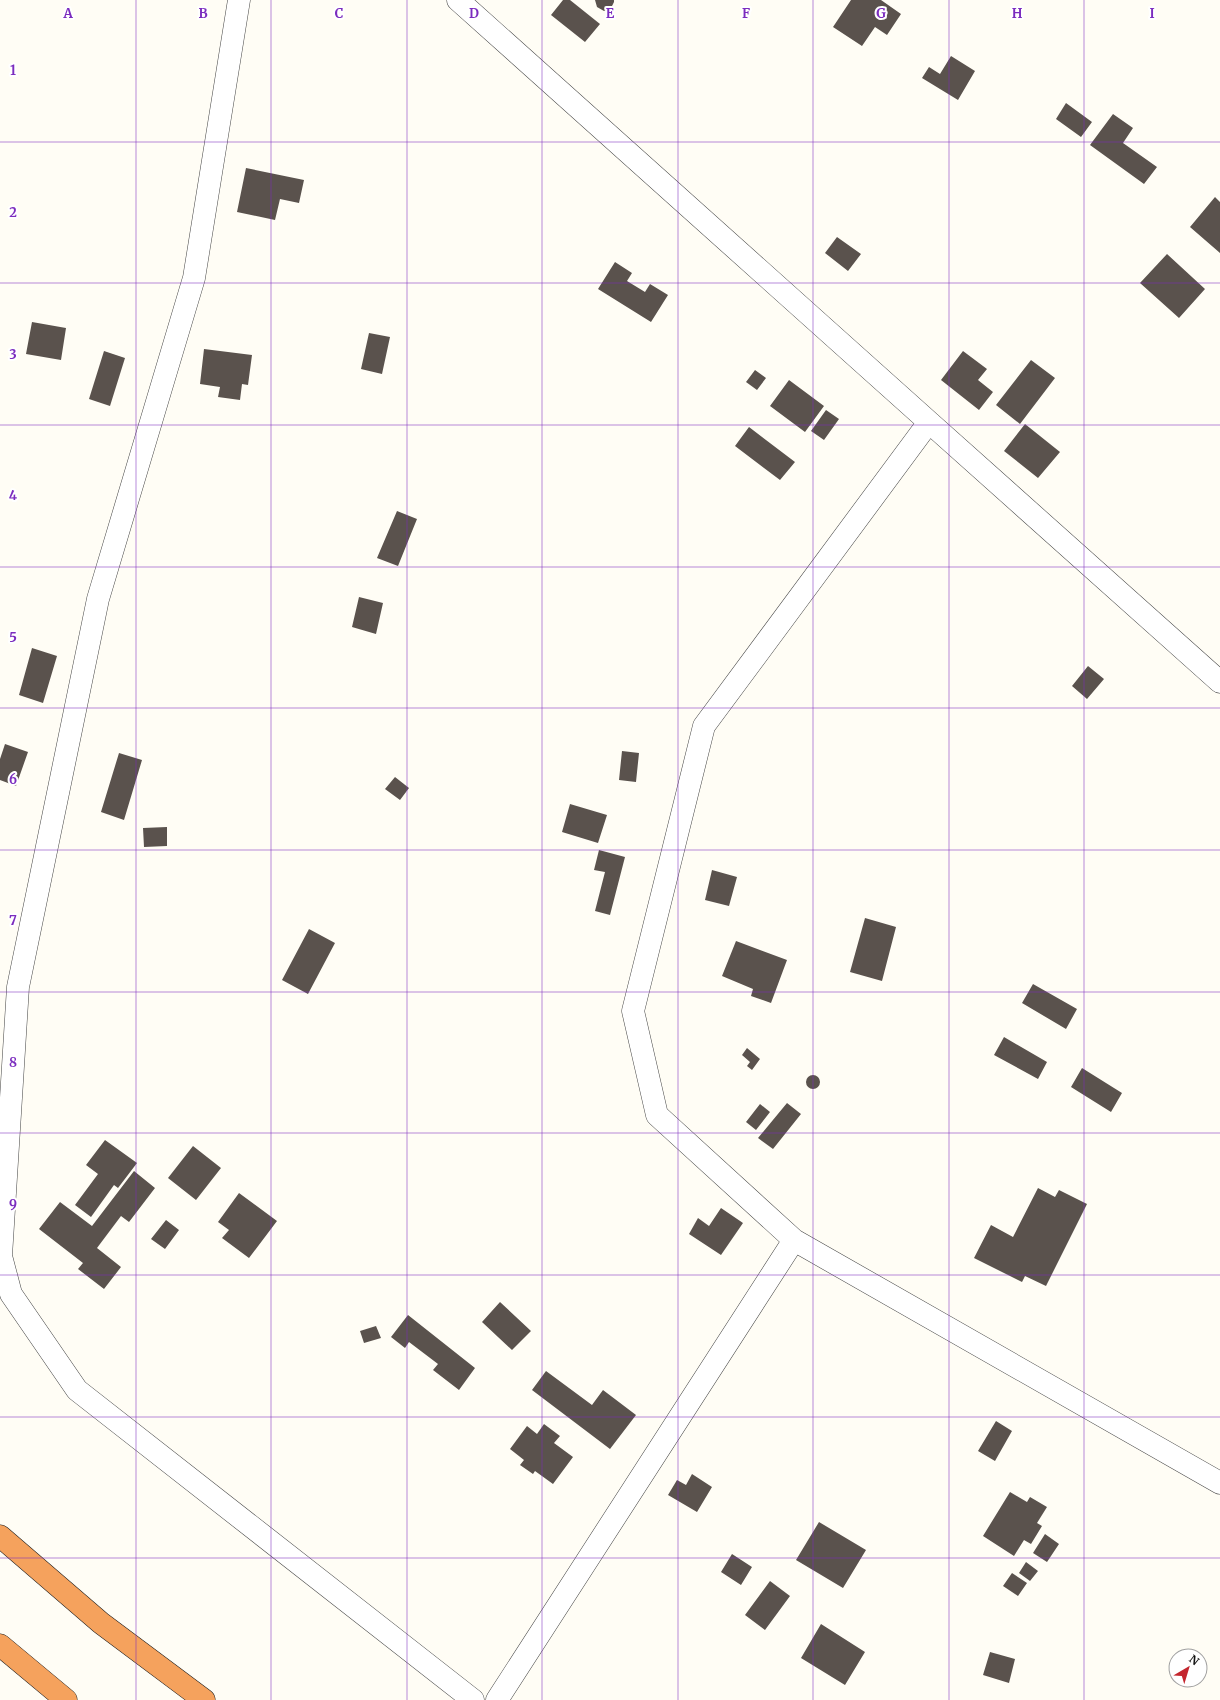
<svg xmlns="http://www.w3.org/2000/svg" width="1220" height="1700" font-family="Merriweather,serif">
  <rect width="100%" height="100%" fill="#fffdf5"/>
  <!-- building -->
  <path fill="#5a524d" d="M563,0H570L600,24L585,42L551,15Z
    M595,0H614V2L611,8L604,11L597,7Z
    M851,0H881L901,14L887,35L875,27L862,46L833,27Z
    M951,56L975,71L958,100L922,78L929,67L940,74Z
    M1066,103L1092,122L1081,137L1056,119Z
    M1113,114L1133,128L1123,143L1157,167L1144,184L1090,145Z
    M246,168L304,180L299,203L280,199L275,220L237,212Z
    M1215,197L1220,202V253L1190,227Z
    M837,237L861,254L848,271L825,253Z
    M1167,254L1205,289L1179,318L1140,283Z
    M615,262L632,273L627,281L645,292L650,284L668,295L651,322L598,289Z
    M32,322L66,328L61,360L26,354Z
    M369,333L390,337L382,374L361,369Z
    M204,349L252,355L248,385L242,384L240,400L218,397L220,387L200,384Z
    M104,351L125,358L110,406L89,399Z
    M963,351L987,369L978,380L993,392L979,410L941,380Z
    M1031,360L1055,378L1020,424L996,405Z
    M755,370L766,378L757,390L746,382Z
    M789,380L824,406L805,432L770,406Z
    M826,410L839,419L824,440L811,431Z
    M1025,424L1060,452L1038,478L1004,451Z
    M749,427L795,462L780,480L735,446Z
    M397,511L417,519L398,566L377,558Z
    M359,597L383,603L376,634L352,627Z
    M32,648L57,656L43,703L19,695Z
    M1088,666L1104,679L1087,699L1072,686Z
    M5,744L28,752L16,786L0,780V759Z
    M622,751L639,753L636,782L619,780Z
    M119,753L142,760L124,820L101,812Z
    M395,777L409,788L400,800L385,789Z
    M570,804L607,815L598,843L562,832Z
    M167,827V846L144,847L143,828Z
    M599,850L625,857L610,915L595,911L605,872L594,870Z
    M712,870L737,877L729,906L705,900Z
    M865,918L896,927L882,981L850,972Z
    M309,929L335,943L308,994L282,980Z
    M736,941L787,960L771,1003L751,996L753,989L722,976Z
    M1033,984L1077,1009L1066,1029L1022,1003Z
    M1004,1037L1047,1062L1038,1079L994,1055Z
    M747,1048L760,1059L752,1070L747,1066L750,1062L742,1055Z
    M1082,1068L1122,1093L1111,1112L1071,1087Z
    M806 1082a7 7 0 1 1 14 0a7 7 0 1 1-14 0Z
    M787,1103L801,1114L773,1149L758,1138Z
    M760,1104L770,1112L756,1130L746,1122Z
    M105,1140L137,1163L118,1188L114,1185L91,1217L75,1205L98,1174L86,1165Z
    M193,1146L221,1168L196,1200L168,1178Z
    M134,1171L155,1188L129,1222L121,1216L97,1248L121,1267L104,1289L78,1269L83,1263L39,1229L60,1202L92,1226Z
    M1038,1188L1055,1197L1059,1190L1087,1204L1046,1286L1025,1276L1022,1282L974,1258L991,1225L1013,1237Z
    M239,1193L277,1221L249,1258L222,1238L229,1230L218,1222Z
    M721,1208L743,1223L721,1255L689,1234L698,1218L709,1226Z
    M166,1220L179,1230L165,1249L151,1239Z
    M500,1302L531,1331L512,1350L482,1322Z
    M408,1315L475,1368L459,1390L433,1370L438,1364L409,1342L405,1348L391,1337Z
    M376,1326L381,1338L364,1343L360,1331Z
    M546,1371L592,1405L603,1390L636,1415L610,1449L532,1390Z
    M996,1421L1012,1431L995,1461L978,1451Z
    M544,1424L560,1436L554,1443L573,1457L553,1484L535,1471L533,1474L520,1465L524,1460L510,1449L527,1426L537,1434Z
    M692,1474L712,1487L697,1512L668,1495L677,1480L686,1485Z
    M1010,1492L1027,1502L1030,1497L1047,1507L1037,1523L1042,1526L1031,1544L1024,1540L1014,1556L983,1536Z
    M819,1522L866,1550L843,1588L796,1560Z
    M1045,1534L1059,1544L1047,1562L1033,1553Z
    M732,1554L752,1567L741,1585L721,1572Z
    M1026,1562L1038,1571L1030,1581L1019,1573Z
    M1012,1573L1027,1583L1018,1596L1003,1586Z
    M770,1581L790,1596L765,1630L745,1615Z
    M821,1624L865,1652L845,1685L801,1658Z
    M990,1652L1015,1659L1009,1683L983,1675Z"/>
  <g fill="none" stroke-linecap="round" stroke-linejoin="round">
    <defs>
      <path id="street" d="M239,0L194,278L98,599L18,987L1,1256L11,1294L77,1390L473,1700
        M458,0L929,422L704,726L633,1011L657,1115L794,1240L1220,1483
        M929,422L1220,682
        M497,1700L794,1240"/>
      <path id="highway" d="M0,1536L101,1623L204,1700
        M0,1645L66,1700"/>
    </defs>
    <!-- street casing -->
    <use href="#street" stroke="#444" stroke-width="23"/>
    <!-- highway casing -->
    <use href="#highway" stroke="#222" stroke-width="23"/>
    <!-- street -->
    <use href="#street" stroke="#fff" stroke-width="22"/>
    <!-- highway -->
    <use href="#highway" stroke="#f5a25d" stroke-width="22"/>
  </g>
  <!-- grid -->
  <path fill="none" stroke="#7b2cbf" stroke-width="1" stroke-opacity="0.55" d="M136,0V1700M271,0V1700M407,0V1700M542,0V1700M678,0V1700M813,0V1700M949,0V1700M1084,0V1700M0,142H1220M0,283H1220M0,425H1220M0,567H1220M0,708H1220M0,850H1220M0,992H1220M0,1133H1220M0,1275H1220M0,1417H1220M0,1558H1220"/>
  <g font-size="13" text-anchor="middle" font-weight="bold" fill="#7b2cbf" stroke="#fff" stroke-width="4" stroke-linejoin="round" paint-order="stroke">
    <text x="68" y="18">A</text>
    <text x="203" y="18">B</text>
    <text x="339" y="18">C</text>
    <text x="474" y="18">D</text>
    <text x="610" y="18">E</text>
    <text x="746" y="18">F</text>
    <text x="881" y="18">G</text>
    <text x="1017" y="18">H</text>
    <text x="1152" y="18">I</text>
    <text x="13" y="75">1</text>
    <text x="13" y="217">2</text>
    <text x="13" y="359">3</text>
    <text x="13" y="500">4</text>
    <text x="13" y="642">5</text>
    <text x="13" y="784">6</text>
    <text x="13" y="925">7</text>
    <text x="13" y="1067">8</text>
    <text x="13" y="1209">9</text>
  </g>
  <!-- north arrow -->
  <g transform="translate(1188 1668) rotate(38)"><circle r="19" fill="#ffffff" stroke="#a0a0a0"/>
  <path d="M0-3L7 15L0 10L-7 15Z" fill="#c4262e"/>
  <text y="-6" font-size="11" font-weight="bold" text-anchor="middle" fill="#111111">N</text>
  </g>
</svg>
